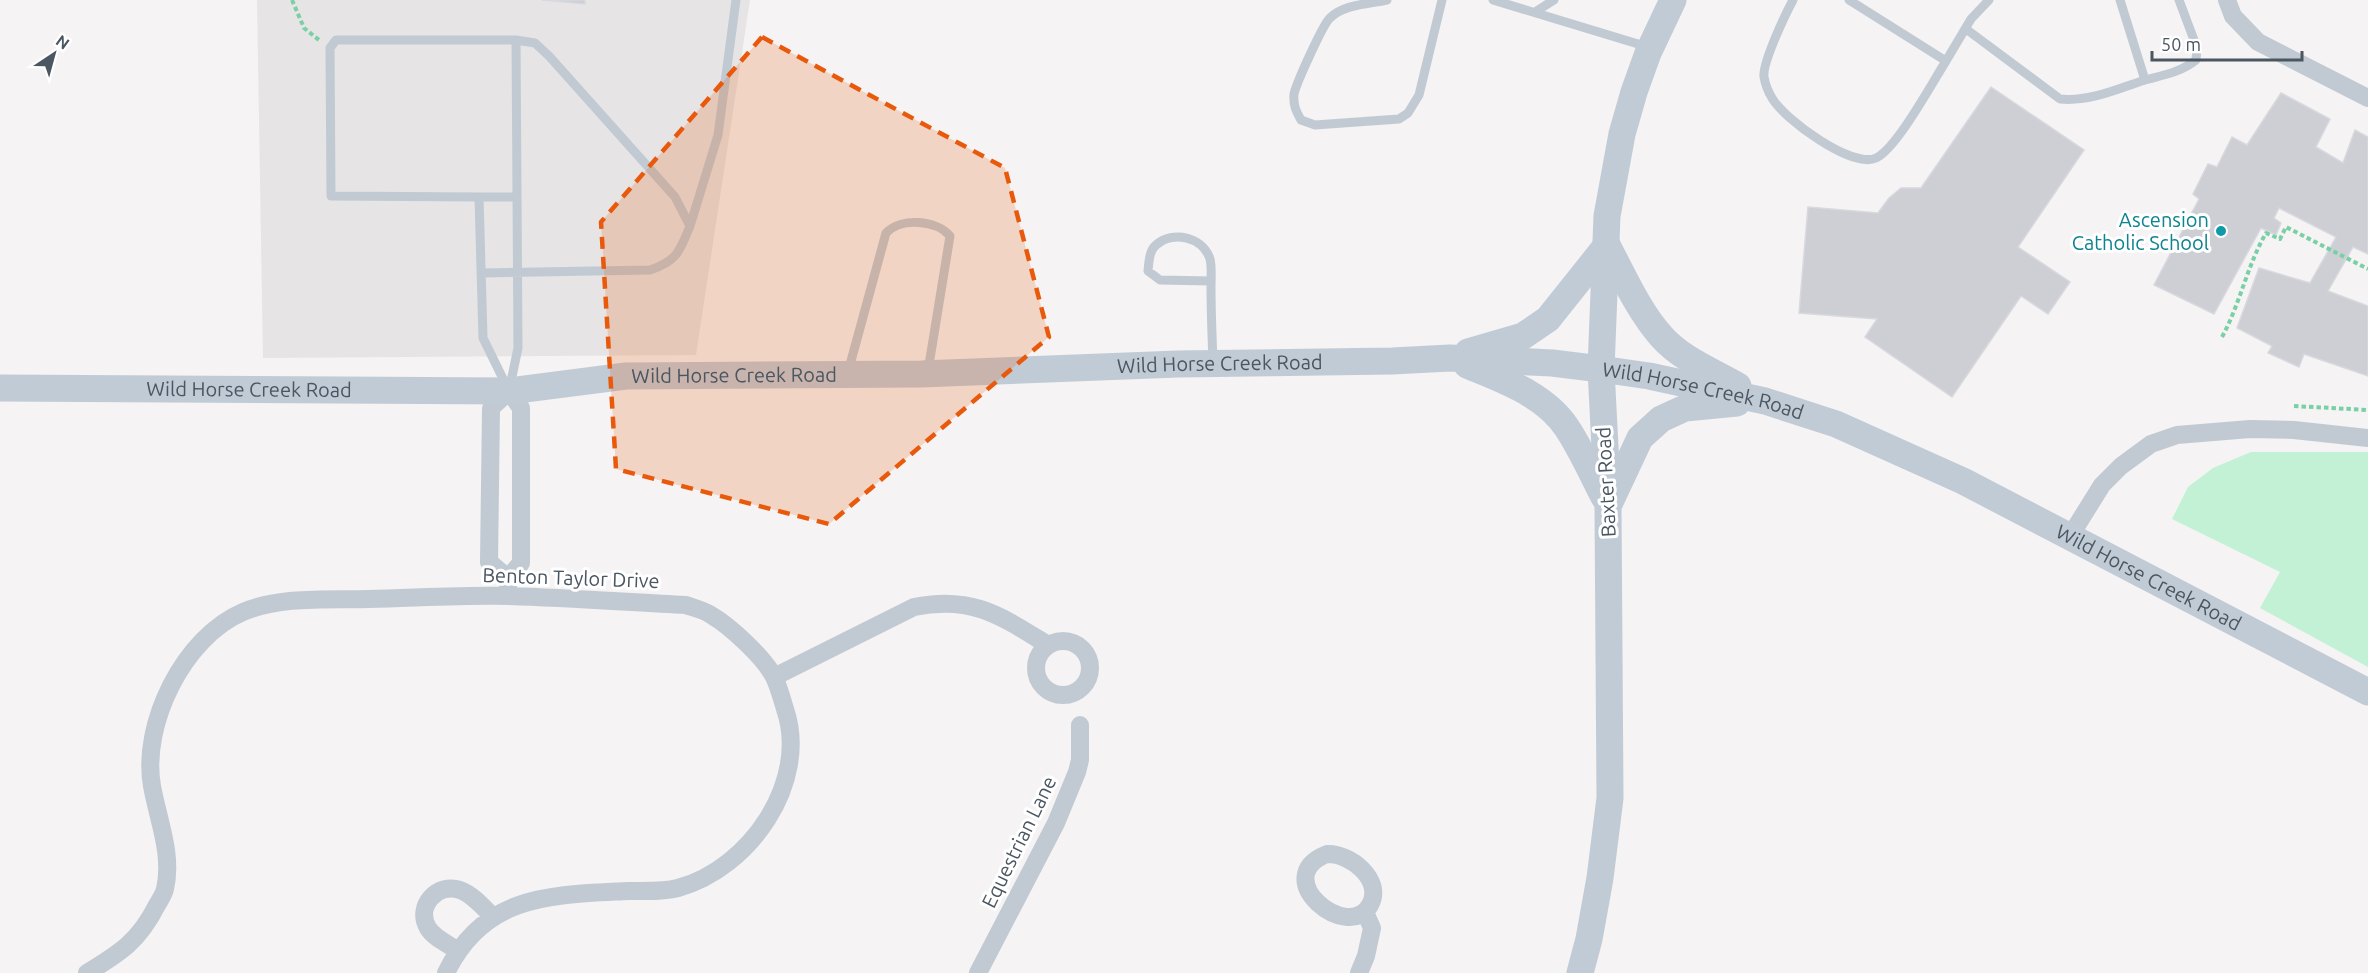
<svg xmlns="http://www.w3.org/2000/svg" width="2368" height="973" font-family="Ubuntu,sans-serif">
  <rect width="100%" height="100%" fill="#f5f3f3"/>
  <!-- education -->
  <path fill="#e6e4e5" d="M257,0H750L696,355L263,358Z"/>
  <!-- green -->
  <path fill="#c3f1d5" d="M2251,452H2368V667L2260,608L2280,572L2172,519L2188,487L2213,468Z"/>
  <!-- building -->
  <path fill="#cdcfd5" stroke="#d7d9de" stroke-width="1.5" d="M542,0H585V4Z
    M1991,87L2084,150L2018,247L2070,282L2048,314L2021,296L1952,397L1865,337L1877,319L1799,313L1808,207L1878,213L1889,198L1901,188H1921Z
    M2281,93L2330,119L2316,147L2343,163L2355,130L2368,137V254L2353,247L2328,291L2368,306V376L2304,354L2299,367L2268,353L2272,346L2237,328L2259,268L2310,283L2336,237L2279,208L2274,218L2281,223L2276,235L2261,228L2214,314L2154,285L2199,199L2193,194L2208,164L2217,167L2232,137L2247,145Z"/>
  <g fill="none" stroke-linecap="round" stroke-linejoin="round">
    <!-- path -->
    <path stroke="#7ad0a6" stroke-width="4" stroke-dasharray="4.5 3" stroke-linecap="butt" d="M292,0L304,28L319,40
      M2222,337C2240,304 2247,266 2266,233L2280,239L2286,227L2368,269
      M2294,406L2368,410"/>
    <!-- service -->
    <path stroke="#c1cad2" stroke-width="9" d="M1387,0C1369,4 1344,4 1330,18C1323,24 1296,84 1294,94C1293,105 1296,111 1301,120L1315,125L1399,119L1408,113L1419,95L1442,0
      M1493,0L1648,47
      M1793,0C1786,13 1762,63 1764,77C1765,83 1769,93 1772,98C1784,119 1852,169 1876,158C1897,148 1932,83 1946,61L1849,0
      M2120,0L2145,80
      M1535,12L1554,0
      M1966,29L2060,99C2090,102 2117,89 2145,80C2164,75 2181,72 2196,60L2197,48L2179,0
      M336,40H516L518,348L509,391L483,338L479,197L331,196L330,48Z
      M1946,61L1971,19L1989,0
      M479,197H515
      M690,226L718,135L736,0
      M481,273L650,270C677,261 680,251 690,226L675,197L549,56L535,43L516,40
      M1211,281L1160,280L1148,271C1149,262 1149,251 1156,245C1173,230 1203,237 1210,259C1212,267 1211,279 1211,287C1211,312 1212,336 1213,361
      M848,372L886,233C901,217 937,220 950,236L928,371"/>
    <!-- minor -->
    <path stroke="#c1cad2" stroke-width="18" d="M2227,0L2233,16L2258,42L2368,98
      M2069,538L2102,485L2121,466L2151,444L2177,435L2250,429L2294,430L2368,438
      M508,596V578L521,563V408L509,391L491,408L489,562L508,578
      M1036 668a27 27 0 1 1 54 0a27 27 0 1 1-54 0Z
      M774,677L914,607C972,595 1001,616 1048,645
      M1327,854C1350,853 1384,880 1370,905C1349,944 1267,878 1327,854Z
      M457,950C448,944 434,938 428,928C415,906 438,882 460,890C472,894 484,908 493,917
      M87,973C120,953 139,941 157,905C160,900 164,894 165,889C173,854 158,820 152,786C141,724 184,637 243,612C281,596 328,600 369,599C415,598 463,595 509,596C568,598 627,602 686,605C694,608 704,610 711,615C730,626 766,659 775,679C779,688 782,699 785,709C810,782 749,869 678,888C663,892 644,891 628,891C551,895 484,894 446,973
      M978,973L1056,823L1077,772L1080,760V725
      M1359,973L1366,956L1372,928L1365,912"/>
    <!-- secondary -->
    <g stroke="#c1cbd6" stroke-width="27">
      <path d="M1607,245C1623,275 1638,310 1661,336C1681,359 1712,371 1738,386"/>
      <path d="M1468,352L1523,336L1548,319L1607,245"/>
      <path d="M1467,365C1502,380 1545,394 1567,428C1581,449 1592,474 1604,497"/>
      <path id="s1" d="M0,388L509,391L626,376L921,374L1178,364L1392,361L1450,358L1552,363L1601,369L1649,376L1765,401L1836,424L1963,481L2368,692"/>
      <path d="M1610,502L1640,438L1661,419L1685,408L1737,403"/>
      <path d="M1580,973L1589,939L1600,878L1610,798L1608,506L1601,369L1607,216L1622,134L1634,92L1648,53L1673,0"/>
    </g>
  </g>
  <!-- marked area -->
  <path fill="#e8590c" fill-opacity="0.2" stroke="#e8590c" stroke-width="4.5" stroke-dasharray="12 8" stroke-linejoin="round" d="M762,37L1005,168L1049,337L829,524L616,469L601,222Z"/>
  <!-- markers -->
  <circle fill="#0f9aa8" stroke="#fff" stroke-width="2" cx="2221" cy="231" r="6"/>
  <g text-anchor="middle" stroke-width="6" stroke-linejoin="round" paint-order="stroke">
    <!-- culture labels -->
    <g font-size="20" fill="#0d838f" stroke="#fff" text-anchor="end">
      <text x="2209" y="227">Ascension<tspan x="2209" dy="23">Catholic School</tspan></text>
    </g>
    <!-- street labels -->
    <g font-size="20" fill="#4a5661" stroke="#fff">
      <text dy="7" stroke="none"><textPath href="#s1" startOffset="1221">Wild Horse Creek Road</textPath></text>
      <text dy="7" stroke="none"><textPath href="#s1" startOffset="735">Wild Horse Creek Road</textPath></text>
      <text dy="7" stroke="none"><textPath href="#s1" startOffset="249">Wild Horse Creek Road</textPath></text>
      <text dy="7" stroke="none"><textPath href="#s1" startOffset="1707">Wild Horse Creek Road</textPath></text>
      <text transform="translate(1606 482) rotate(-93)" y="7">Baxter Road</text>
      <text transform="translate(571 578) rotate(2)" y="7">Benton Taylor Drive</text>
      <text dy="7" stroke="none"><textPath href="#s1" startOffset="2193">Wild Horse Creek Road</textPath></text>
      <text transform="translate(1019 842) rotate(-64)" y="7">Equestrian Lane</text>
    </g>
  </g>
  <!-- north arrow -->
  <g transform="translate(54 54) rotate(36)" stroke="#ffffff" stroke-width="4.5" paint-order="stroke">
  <path d="M0-4.5L10 22L0 15L-10 22Z" fill="#4a5661"/>
  <text y="-9" font-size="16" font-weight="bold" text-anchor="middle" fill="#4a5661">N</text>
  </g>
  <!-- scale -->
  <path d="M2152 51v9h150v-9" fill="none" stroke="#4a5661" stroke-width="3"/>
  <text x="2161" y="51" font-size="18" fill="#4a5661" stroke="#ffffff" stroke-width="4.5" paint-order="stroke">50 m</text>
</svg>
